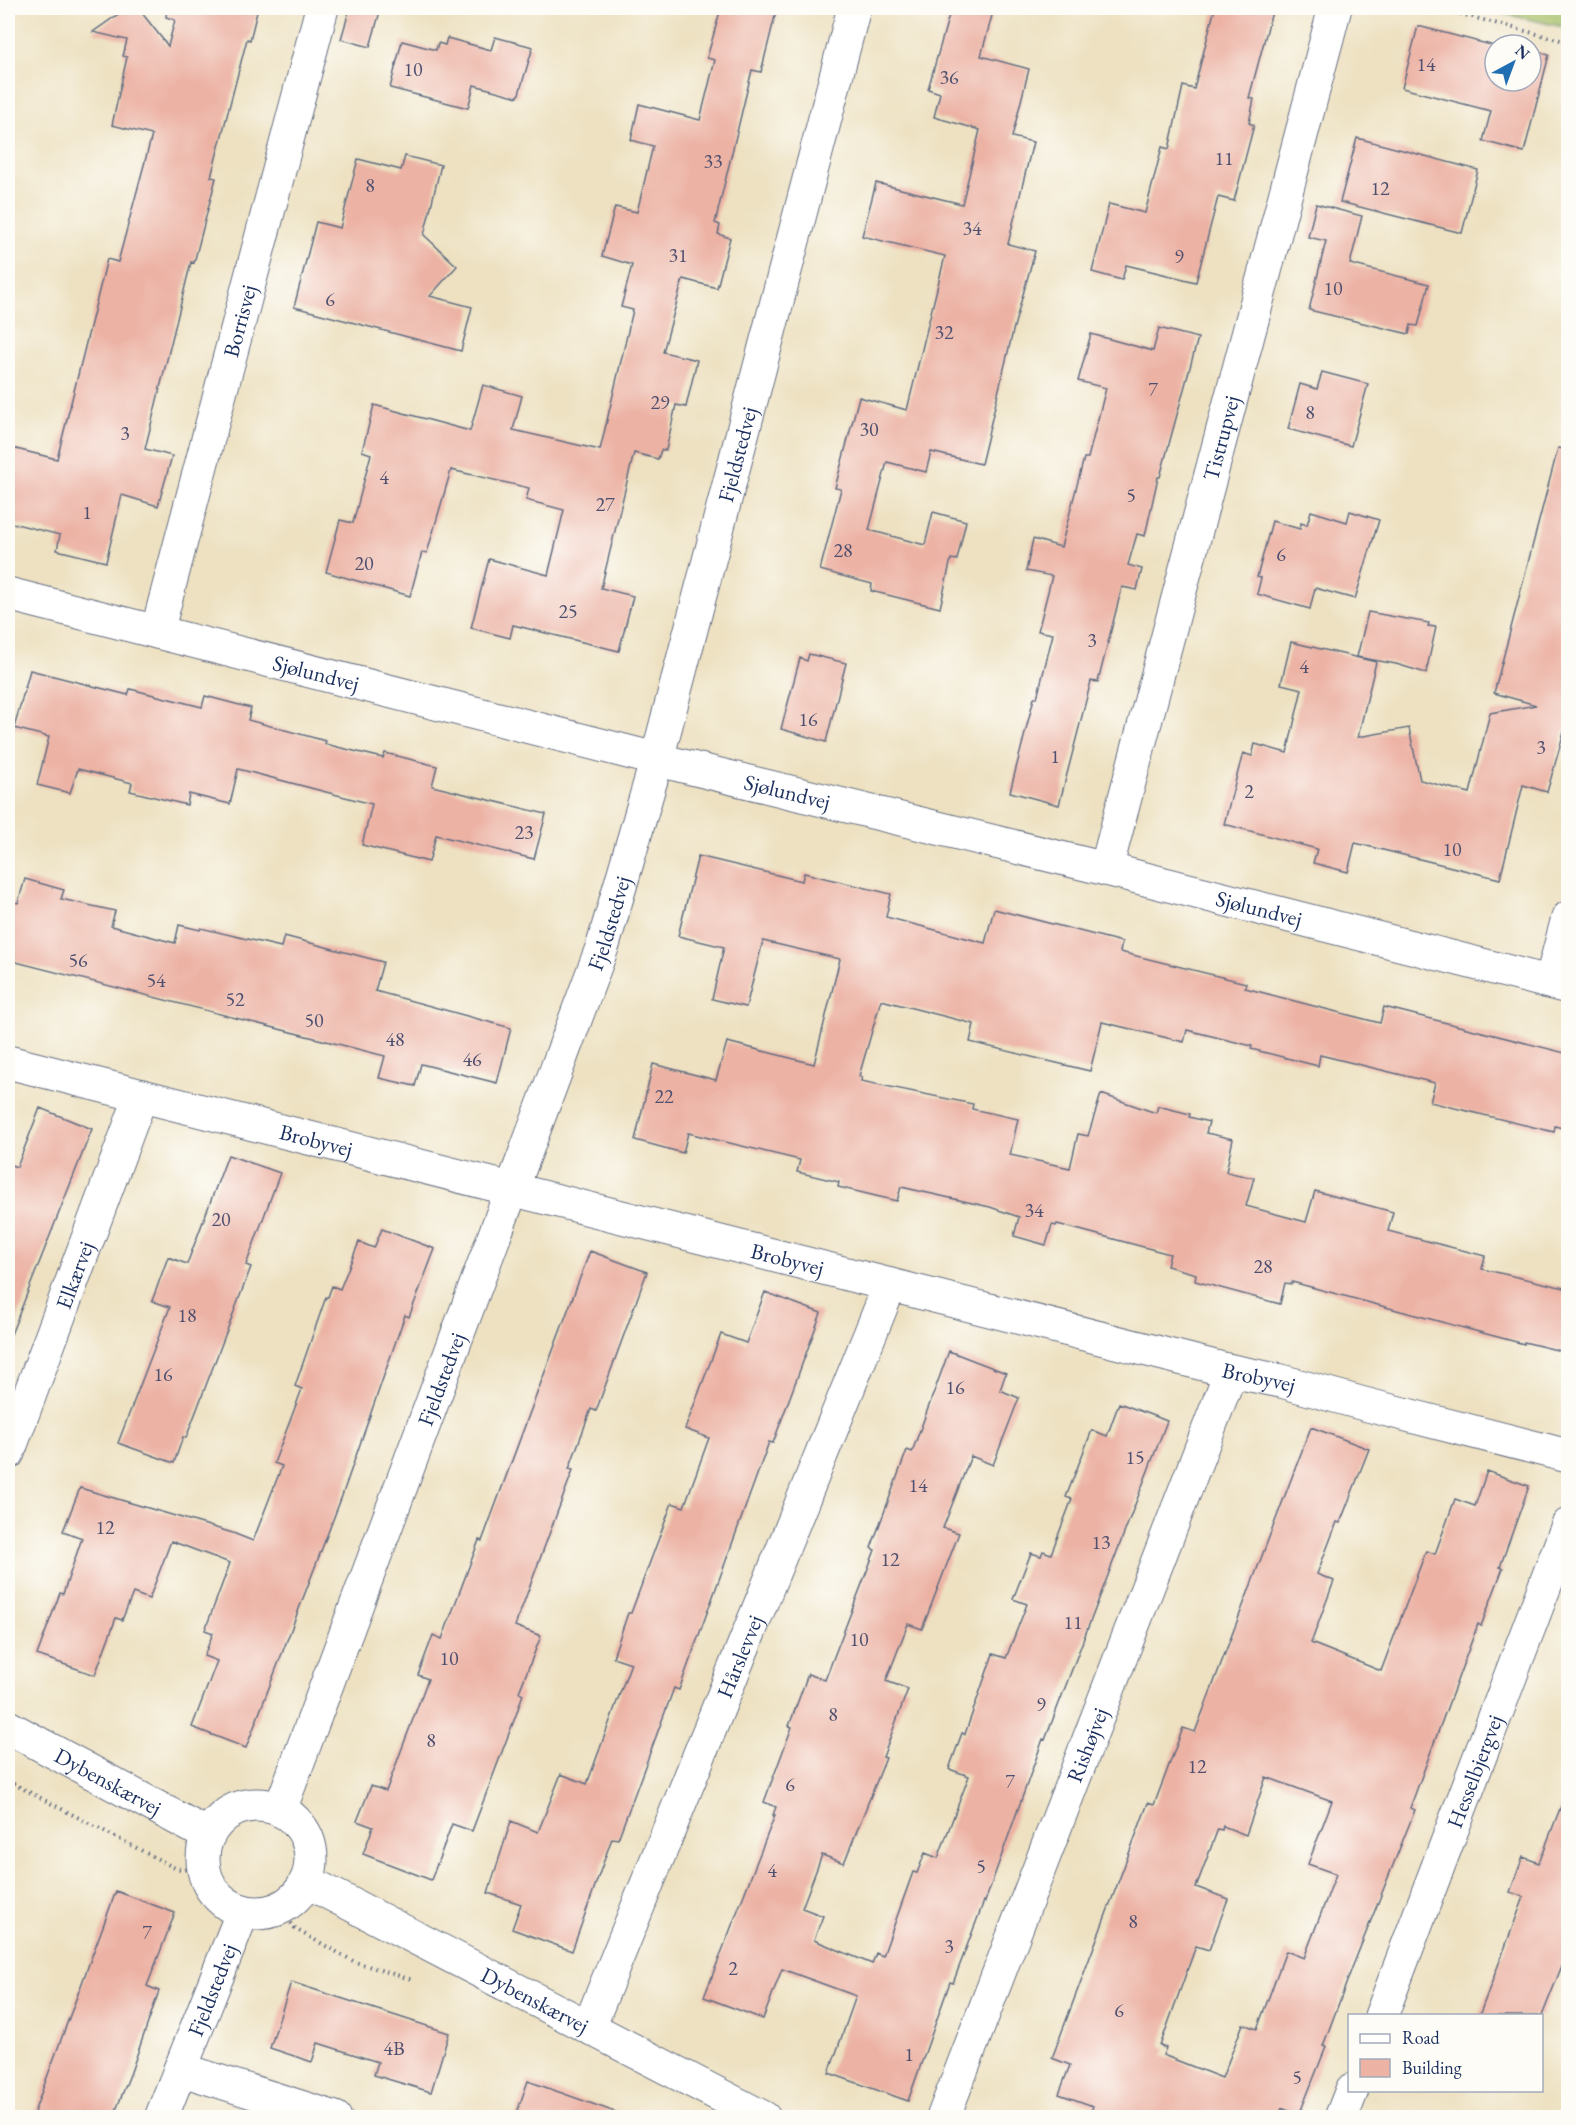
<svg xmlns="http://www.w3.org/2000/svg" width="1576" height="2125" font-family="'EB Garamond',serif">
  <rect width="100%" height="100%" fill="#fdfcf7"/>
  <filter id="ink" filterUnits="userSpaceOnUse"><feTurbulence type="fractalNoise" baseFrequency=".0167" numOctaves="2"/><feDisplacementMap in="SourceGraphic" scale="12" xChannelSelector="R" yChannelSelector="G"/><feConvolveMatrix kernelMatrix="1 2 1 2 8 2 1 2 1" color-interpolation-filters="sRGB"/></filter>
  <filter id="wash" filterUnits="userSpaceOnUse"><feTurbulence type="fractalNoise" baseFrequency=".008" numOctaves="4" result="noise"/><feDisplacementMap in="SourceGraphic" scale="24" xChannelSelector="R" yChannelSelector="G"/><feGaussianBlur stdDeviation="1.35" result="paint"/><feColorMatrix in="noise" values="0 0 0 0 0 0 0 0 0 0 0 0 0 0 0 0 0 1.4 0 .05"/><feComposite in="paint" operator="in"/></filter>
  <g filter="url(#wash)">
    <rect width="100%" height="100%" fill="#ede1c1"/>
    <!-- green -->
    <path fill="#a4be64" stroke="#607661" stroke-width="1.5" d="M1477,8H1568V28Z"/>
    <g id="blocks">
      <!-- building -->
      <path fill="#ecb2a4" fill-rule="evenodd" d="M127,8H138L168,46L175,20L166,17L167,8H258L250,40L247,39L211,177L216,178L194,263L191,262L145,449L172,456L158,506L122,495L106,562L57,550L60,535L8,522V447L57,459L107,259L118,262L152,135L112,125L127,57L123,56L127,40L93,32Z
        M350,8H381L370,47L341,39Z
        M721,8H777L761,72L752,70L715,223L720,225L718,234L730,238L717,288L683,279L663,352L697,360L686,407L676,405L666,450H661L658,459L634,453L601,588L633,596L619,651L513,625L510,638L471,628L489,559L548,575L564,510L526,500L529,488L451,470L427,553L422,552L410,596L326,572L340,520L353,523L371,454L362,451L374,405L470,431L483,385L522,396L513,430L600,450L633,310L621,307L632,265L602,256L615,207L637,212L653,146L631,140L639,104L700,120L715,60L707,58Z
        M951,8H994L981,56L1029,69L1012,137L1033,142L1008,244L1035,251L1014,327L981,464L931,452L926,472L887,462L869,530L925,545L933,512L966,521L957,560L951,559L940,608L871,591L872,584L820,570L841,489L835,488L859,397L907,410L945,256L862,236L876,183L962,204L980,130L934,117L940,93L928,89Z
        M1215,8H1273L1249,98L1254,99L1249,123L1254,125L1234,201L1218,197L1196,282L1126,265L1122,280L1092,272L1109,204L1145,213L1162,147L1169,149L1183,86L1194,89Z
        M1418,26L1495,46V81H1531V50L1549,55L1524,152L1483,141L1491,111L1402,88Z
        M495,37L533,47L518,97L474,85L468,108L390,88L402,41L436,50L438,43L445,45L447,38L491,50Z
        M1357,138L1478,170L1462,233L1340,202Z
        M405,156L441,165L424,235L457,266L430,296L472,307L461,351L294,307L316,222L340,228L358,159L401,170Z
        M1316,204L1362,216L1350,264L1429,284L1418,326L1411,325L1409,334L1309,310L1326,241L1308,237Z
        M1159,328L1198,338L1160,477H1158L1145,536L1137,534L1128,565L1142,569L1137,590L1122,587L1098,682L1091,681L1059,805L1010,792L1034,698H1037L1053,634L1038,631L1052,576L1026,571L1033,539L1061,547L1084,458H1088L1106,388L1078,381L1091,334L1153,351Z
        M1322,372L1368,384L1351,446L1288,429L1300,384L1317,389Z
        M1558,448L1569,450V715L1547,792L1523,785L1500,879L1355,843L1348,872L1313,863L1317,849L1224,824L1243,753L1252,756L1255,744L1287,753L1302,689L1281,684L1291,642L1376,662L1358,737L1409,728L1420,780L1470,793L1490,713L1536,705L1494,693Z
        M1311,511L1347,522L1350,511L1379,520L1355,599L1315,588L1310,609L1257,594L1261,578L1257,577L1272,521L1300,529L1301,523L1307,525Z
        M1368,612L1429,623L1428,626L1436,627L1426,673L1396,664L1357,657Z
        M809,654L846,663L826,742L781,729L800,658L807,661Z
        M30,670L128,695L130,689L202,707L205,696L251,708L248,720L326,741L325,744L383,758L385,753L437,766L432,786L546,814L534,859L436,835L429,862L362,845L372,804L238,769L230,804L189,794L187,805L130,791L132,783L78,769L70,793L37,785L49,737L14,728Z
        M698,856L802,881L804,873L891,894L886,917L985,943L994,909L1122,942L1120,952L1246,983L1245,988L1310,1005L1380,1023L1384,1007L1569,1054V1130L1555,1126L1554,1132L1430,1102L1435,1083L1320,1055L1318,1066L1251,1049L1252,1046L1187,1030L1184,1042L1102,1022L1090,1071L970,1042L974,1024L881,1000L859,1076L862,1077L861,1081L973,1104L972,1109L1018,1119L1010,1155L1070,1168L1078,1134L1088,1136L1101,1094L1156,1113L1158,1106L1190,1114L1189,1117L1209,1122L1206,1133L1233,1139L1226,1172L1254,1178L1246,1206L1306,1222L1315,1191L1393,1212L1388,1231L1485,1256L1482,1269L1569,1289V1353L1524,1342V1344L1292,1282V1284L1285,1283L1280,1304L1195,1281L1196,1274L1167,1266L1170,1254L1057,1224L1056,1226L1052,1225L1046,1245L1014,1236L1019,1217L990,1207L901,1187L897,1201L838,1187L839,1182L797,1172L800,1160L688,1133L683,1153L635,1140L653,1064L716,1080L727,1042L814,1064L840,959L763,941L746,1007L712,999L724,947L678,936Z
        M25,879L64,890L61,899L115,911L111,926L175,943L179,925L200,930L201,928L281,947L284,936L383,962L375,991L511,1028L497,1083L421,1064L415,1086L379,1078L385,1056L8,960V901L18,903Z
        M40,1108L92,1129L10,1337L8,1336V1164L17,1167Z
        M228,1155L280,1173L246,1265L251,1267L186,1438L183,1437L174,1463L118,1443L170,1307L152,1301L168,1257L187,1264Z
        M382,1229L435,1249L409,1317L405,1315L342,1496L246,1748L192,1727L217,1661L204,1656L213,1633L205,1630L230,1563L171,1541L149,1599L133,1593L122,1620L116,1618L95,1675L37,1655L60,1593L63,1594L82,1538L63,1531L80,1488L233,1533L253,1541L282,1466L274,1463L302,1389L295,1386L326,1297H328L332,1286L340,1289L359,1242L374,1248Z
        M590,1251L647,1272L596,1411L591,1409L569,1469L573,1470L515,1626L541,1636L519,1692L523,1694L516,1715L472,1831L452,1824L431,1880L363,1854L373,1827L357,1821L371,1786L386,1791L428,1679L418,1675L433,1635L442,1639L479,1540L482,1541Z
        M765,1292L821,1313L773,1443L769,1442L679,1690L674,1688L618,1839L612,1838L572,1951L512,1929L521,1904L488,1893L511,1821L538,1832L561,1774L587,1784L631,1663L613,1657L628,1613H631L672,1503L684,1507L709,1438L685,1429L721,1334L746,1343Z
        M949,1351L1006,1373L1000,1390L1019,1398L993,1465L971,1456L943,1528L959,1533L922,1629L908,1624L886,1681L908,1689L883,1757L886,1758L844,1863L822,1855L802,1908L823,1916L814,1940L872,1964L876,1953L883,1956L913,1872L917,1873L925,1853L938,1858L969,1776L949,1769L962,1733L965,1734L993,1654L1006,1658L1027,1604L1013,1599L1031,1553L1041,1556L1043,1551L1051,1554L1072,1499L1066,1497L1092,1430L1107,1436L1119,1403L1167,1421L1045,1740L1043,1739L985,1902L984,1901L953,1983L950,1982L908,2101L829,2073L856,1996L782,1969L763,2019L704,1997L775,1815H773L776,1807L764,1802L792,1727L789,1726L808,1674L825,1680L875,1550L871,1548L907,1450L912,1452Z
        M1311,1427L1369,1449L1340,1523L1337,1522L1317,1574L1334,1581L1311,1643L1381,1671L1426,1551L1435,1554L1455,1499L1475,1506L1487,1471L1529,1486L1500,1567L1503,1568L1481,1626L1478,1624L1410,1808L1415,1810L1352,1968L1323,2046L1326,2047L1299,2115L1282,2108L1278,2118H1089L1093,2106L1059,2094L1070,2065L1052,2058L1148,1803L1154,1805L1183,1728L1195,1732ZM1266,1777L1332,1801L1308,1864L1336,1874L1304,1958L1286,1951L1257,2029L1243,2024L1222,2078L1163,2055L1166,2048L1160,2046L1196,1946L1209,1950L1228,1899L1196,1887L1218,1829L1222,1830L1223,1826L1246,1835Z
        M1566,1793H1569V1948L1542,2016H1479L1524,1897L1510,1892L1523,1857L1539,1863Z
        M116,1891L175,1913L147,1986L159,1991L131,2072L113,2118H32Z
        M291,1982L449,2033L431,2092L374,2075L378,2062L318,2043L312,2062L270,2048Z
        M528,2081L618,2113L617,2118H515Z"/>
    </g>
  </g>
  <g filter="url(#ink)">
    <use href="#blocks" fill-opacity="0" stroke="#646d81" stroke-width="1.5"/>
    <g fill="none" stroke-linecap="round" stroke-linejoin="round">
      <defs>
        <g id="minor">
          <path id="s1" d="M8,594L675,764L1106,869L1568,987"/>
          <path id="s2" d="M157,632L322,8"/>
          <path id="s3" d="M1106,869L1335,8"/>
          <path d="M1551,982L1568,918"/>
          <path id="s4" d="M8,1062L1231,1371L1281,1381L1364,1404L1568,1456"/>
          <path id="s5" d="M8,1453L141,1096"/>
          <path id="s6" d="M280,1810L603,945L657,759L854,8"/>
          <path id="s7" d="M1381,2016L1568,1525"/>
          <path id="s8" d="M589,2027L890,1285"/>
          <path d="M180,2069L335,2118"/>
          <path id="s9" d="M161,2118L243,1911"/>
          <path id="s10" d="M943,2118L1231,1371"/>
          <path d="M1341,2118L1352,2090"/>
        </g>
        <g id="tertiary">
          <path id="s11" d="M8,1727L208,1835"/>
          <circle cx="257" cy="1859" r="54"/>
          <path id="s12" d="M306,1881L764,2118"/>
        </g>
      </defs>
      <!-- minor casing -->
      <use href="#minor" stroke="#646d81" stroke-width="35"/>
      <!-- tertiary casing -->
      <use href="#tertiary" stroke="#646d81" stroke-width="35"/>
      <!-- path -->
      <path stroke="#646d81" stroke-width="4" stroke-dasharray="1.5 4.5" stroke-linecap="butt" d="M1437,8L1568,42
        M8,1781L175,1868L195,1871
        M281,1908L295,1929L355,1962L413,1980"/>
      <!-- minor -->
      <use href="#minor" stroke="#fff" stroke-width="33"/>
      <!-- tertiary -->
      <use href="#tertiary" stroke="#fff" stroke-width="33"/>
    </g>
  </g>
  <g text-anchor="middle" stroke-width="6" stroke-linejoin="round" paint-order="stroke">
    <!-- number labels -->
    <g font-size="20" fill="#4f5070">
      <text x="1426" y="71">14</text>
      <text x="413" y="76">10</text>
      <text x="949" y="84">36</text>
      <text x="1224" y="165">11</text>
      <text x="713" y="168">33</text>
      <text x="370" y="192">8</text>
      <text x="1380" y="195">12</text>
      <text x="972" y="235">34</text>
      <text x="678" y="262">31</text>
      <text x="1179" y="263">9</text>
      <text x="1333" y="295">10</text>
      <text x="330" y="306">6</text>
      <text x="944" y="339">32</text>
      <text x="1153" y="396">7</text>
      <text x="660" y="409">29</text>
      <text x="1310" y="419">8</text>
      <text x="869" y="436">30</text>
      <text x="125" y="440">3</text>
      <text x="384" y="484">4</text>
      <text x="1131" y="502">5</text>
      <text x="605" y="511">27</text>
      <text x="87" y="519">1</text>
      <text x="843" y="557">28</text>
      <text x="1281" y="561">6</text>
      <text x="364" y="570">20</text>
      <text x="568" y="618">25</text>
      <text x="1092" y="647">3</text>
      <text x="1304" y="673">4</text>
      <text x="808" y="726">16</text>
      <text x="1541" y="754">3</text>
      <text x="1055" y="763">1</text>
      <text x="1249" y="798">2</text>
      <text x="524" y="839">23</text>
      <text x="1452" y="856">10</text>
      <text x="78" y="967">56</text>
      <text x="156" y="987">54</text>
      <text x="235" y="1006">52</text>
      <text x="314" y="1027">50</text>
      <text x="395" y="1046">48</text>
      <text x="472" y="1066">46</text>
      <text x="664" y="1103">22</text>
      <text x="1034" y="1217">34</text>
      <text x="221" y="1226">20</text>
      <text x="1263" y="1273">28</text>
      <text x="187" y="1322">18</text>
      <text x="163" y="1381">16</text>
      <text x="955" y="1394">16</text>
      <text x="1135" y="1464">15</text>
      <text x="918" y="1492">14</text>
      <text x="105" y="1534">12</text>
      <text x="1101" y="1549">13</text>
      <text x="890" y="1566">12</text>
      <text x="1073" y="1629">11</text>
      <text x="859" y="1646">10</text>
      <text x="449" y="1665">10</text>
      <text x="1041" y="1711">9</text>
      <text x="833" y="1721">8</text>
      <text x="431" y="1747">8</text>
      <text x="1197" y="1773">12</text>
      <text x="1010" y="1788">7</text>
      <text x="790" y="1791">6</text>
      <text x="981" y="1873">5</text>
      <text x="772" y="1877">4</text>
      <text x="1133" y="1928">8</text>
      <text x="147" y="1939">7</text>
      <text x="949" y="1953">3</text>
      <text x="733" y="1975">2</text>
      <text x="1119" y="2017">6</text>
      <text x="394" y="2055">4B</text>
      <text x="909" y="2061">1</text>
      <text x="1297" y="2084">5</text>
    </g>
    <!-- street labels -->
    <g font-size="22" fill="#1b2f5e" stroke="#fdfcf7">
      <text dy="8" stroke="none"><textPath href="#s2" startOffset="322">Borrisvej</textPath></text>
      <text dy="8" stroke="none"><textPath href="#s3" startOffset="446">Tistrupvej</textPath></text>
      <text dy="8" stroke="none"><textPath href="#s6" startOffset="1432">Fjeldstedvej</textPath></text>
      <text dy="8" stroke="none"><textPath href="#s1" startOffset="318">Sjølundvej</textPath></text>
      <text dy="8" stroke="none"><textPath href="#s1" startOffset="804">Sjølundvej</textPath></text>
      <text dy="8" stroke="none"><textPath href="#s1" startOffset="1290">Sjølundvej</textPath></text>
      <text dy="8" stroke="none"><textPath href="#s6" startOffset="946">Fjeldstedvej</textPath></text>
      <text dy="8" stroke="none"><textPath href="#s4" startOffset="318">Brobyvej</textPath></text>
      <text dy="8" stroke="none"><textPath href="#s4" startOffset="804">Brobyvej</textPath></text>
      <text dy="8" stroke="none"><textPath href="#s5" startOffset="190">Elkærvej</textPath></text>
      <text dy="8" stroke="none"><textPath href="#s4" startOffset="1290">Brobyvej</textPath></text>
      <text dy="8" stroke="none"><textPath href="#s6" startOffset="460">Fjeldstedvej</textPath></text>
      <text dy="8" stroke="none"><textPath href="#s8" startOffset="400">Hårslevvej</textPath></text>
      <text dy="8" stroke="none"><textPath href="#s10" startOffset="400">Rishøjvej</textPath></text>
      <text dy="8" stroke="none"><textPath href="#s7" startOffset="262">Hesselbjergvej</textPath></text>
      <text dy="8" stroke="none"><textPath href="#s11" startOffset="114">Dybenskærvej</textPath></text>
      <text dy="8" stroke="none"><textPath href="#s9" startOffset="138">Fjeldstedvej</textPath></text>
      <text dy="8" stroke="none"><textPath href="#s12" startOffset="258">Dybenskærvej</textPath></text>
    </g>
  </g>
  <!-- margin -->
  <rect width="1576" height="2125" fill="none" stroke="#fdfcf7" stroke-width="30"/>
  <!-- legend -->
  <rect x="1348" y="2014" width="195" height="78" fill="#fdfcf7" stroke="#a3aaba" stroke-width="1.5"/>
  <rect x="1360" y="2034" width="30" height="9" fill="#ffffff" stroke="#a3aaba" stroke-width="1.5"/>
  <text x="1402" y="2044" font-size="18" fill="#1b2f5e">Road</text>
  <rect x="1360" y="2059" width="30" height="18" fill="#ecb2a4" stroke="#a3aaba" stroke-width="1.5"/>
  <text x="1402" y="2074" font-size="18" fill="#1b2f5e">Building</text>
  <!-- north arrow -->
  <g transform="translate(1513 63) rotate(41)"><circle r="28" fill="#fdfcf7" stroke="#a3aaba" stroke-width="1.5"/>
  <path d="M0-4.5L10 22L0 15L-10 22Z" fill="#1f6fb2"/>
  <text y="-9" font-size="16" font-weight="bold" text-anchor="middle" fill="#1b2f5e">N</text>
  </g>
</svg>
